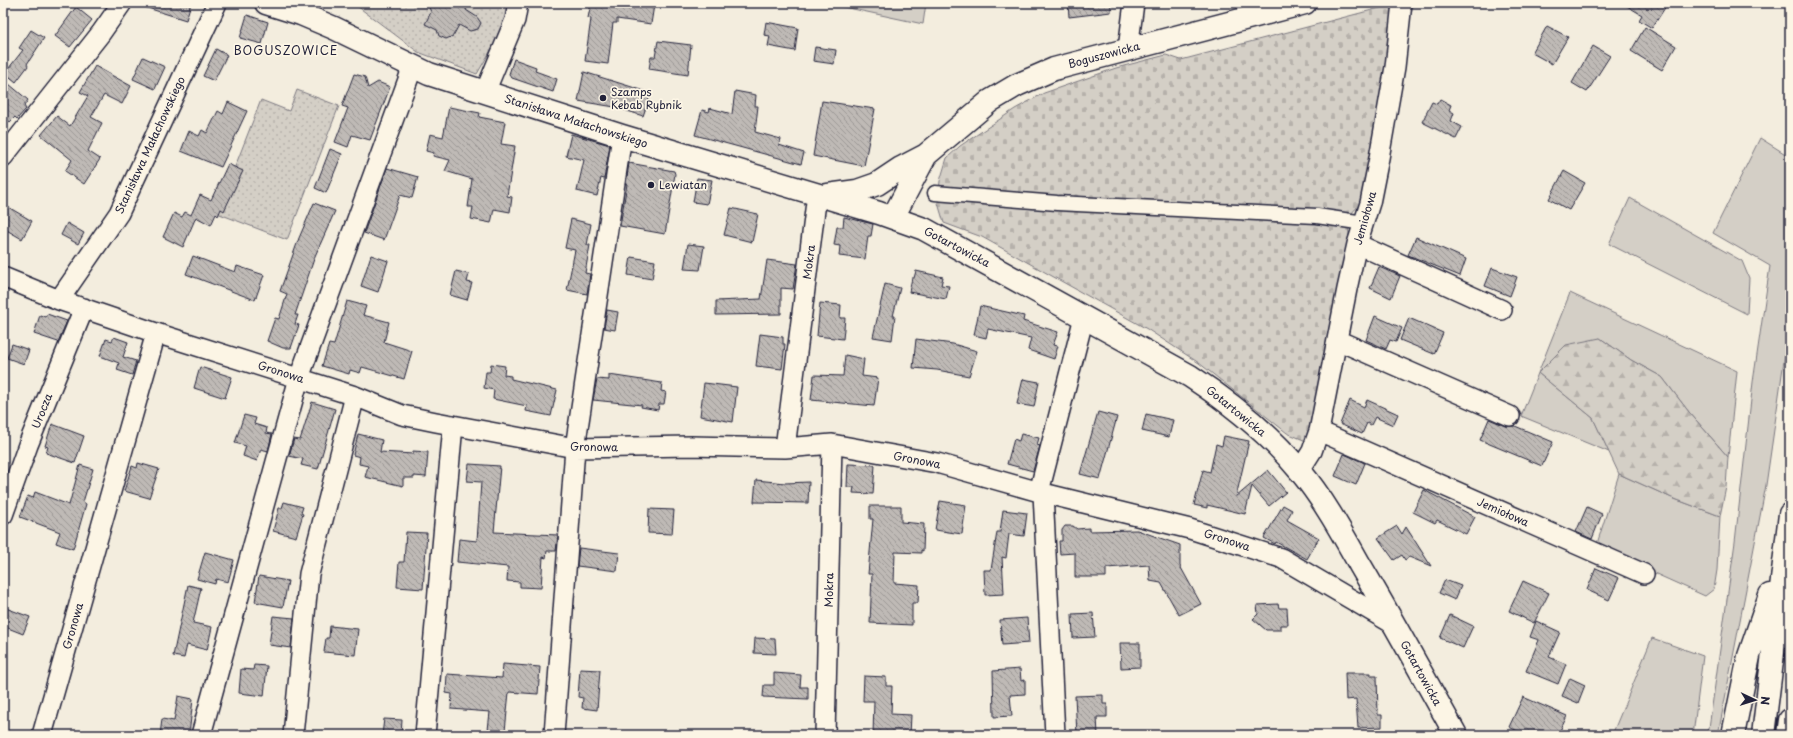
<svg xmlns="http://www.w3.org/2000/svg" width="1793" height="738" font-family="'Playpen Sans',sans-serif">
  <defs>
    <pattern id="forest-firs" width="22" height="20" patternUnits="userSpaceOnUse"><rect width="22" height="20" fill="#d4cfc6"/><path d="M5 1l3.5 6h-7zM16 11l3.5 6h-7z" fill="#b6b1ab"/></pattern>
    <pattern id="cemetery-stones" width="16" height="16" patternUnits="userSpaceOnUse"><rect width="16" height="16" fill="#d4cfc6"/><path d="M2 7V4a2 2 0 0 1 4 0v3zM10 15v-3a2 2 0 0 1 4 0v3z" fill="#b6b1ab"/></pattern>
    <pattern id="park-dots" width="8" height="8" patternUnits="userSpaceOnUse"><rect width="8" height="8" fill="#d4cfc6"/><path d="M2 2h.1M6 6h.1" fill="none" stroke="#b6b1ab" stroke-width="1.8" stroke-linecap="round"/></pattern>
    <pattern id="building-back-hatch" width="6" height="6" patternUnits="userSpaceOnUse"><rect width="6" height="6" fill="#bfbab6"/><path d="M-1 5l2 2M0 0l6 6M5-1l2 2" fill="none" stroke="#9b9795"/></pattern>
  </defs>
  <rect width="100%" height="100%" fill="#f3edde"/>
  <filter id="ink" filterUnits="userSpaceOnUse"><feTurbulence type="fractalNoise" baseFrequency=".025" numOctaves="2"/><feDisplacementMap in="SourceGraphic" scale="8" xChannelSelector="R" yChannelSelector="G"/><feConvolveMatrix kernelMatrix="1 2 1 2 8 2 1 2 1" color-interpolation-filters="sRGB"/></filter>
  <g filter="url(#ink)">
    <!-- grass -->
    <path fill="#d4cfc6" stroke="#7b7880" d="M825,3H926L923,24Z
      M1790,136V319L1766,485L1718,735H1708L1735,542L1753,382L1770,266L1713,233L1760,138L1787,155Z
      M1630,198L1742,261L1749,278L1747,314L1609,244Z
      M1570,293L1737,371L1728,457L1689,412L1662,377L1631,360L1600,338L1538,373L1593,418L1609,452L1521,416Z
      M1619,474L1672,498L1720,516L1717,570L1714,589L1705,596L1596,547Z
      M1652,638L1703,656L1693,735H1612Z"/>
    <!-- forest -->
    <path fill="url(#forest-firs)" stroke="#7b7880" d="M1600,338L1631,360L1662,377L1689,412L1728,457L1726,487L1720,516L1672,498L1619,474L1593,418L1538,373L1566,345Z"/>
    <!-- cemetery -->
    <path fill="url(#cemetery-stones)" stroke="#7b7880" d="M1395,4L1389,71L1363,202C1351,212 1346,218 1349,234L1311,427L1306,441L1287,433L1199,363L1147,329L982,237L944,223L938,203L940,181L947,158L960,146L1015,109L1044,93L1116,68L1166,55L1181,60Z"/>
    <!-- park -->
    <path fill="url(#park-dots)" stroke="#7b7880" d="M353,3H510L505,26L477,74L418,52Z
      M297,90L339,106L287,240L217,213L261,100L289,111Z"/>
    <!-- building -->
    <path fill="url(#building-back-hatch)" stroke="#22223b" d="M141,3H191L186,20L141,6Z
      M427,3H469L466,10L477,17L481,23L478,29L470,31L459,25L453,36L446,39L439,36L437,30L425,24L431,12Z
      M591,3H644L654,5L651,24L617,19V23H613L608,64L585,61L591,19L588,18Z
      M1068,3H1111V12L1069,17Z
      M1622,3H1668L1652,28L1639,20L1642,15Z
      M76,7L92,20L70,47L55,36Z
      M247,15L268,22L262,44L240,38Z
      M766,22L798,28L795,51L768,46L770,36L764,35Z
      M1547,26L1568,37L1552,64L1532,53Z
      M1645,27L1676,46L1662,70L1631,51Z
      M31,30L44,38L27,64L28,66L16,82L5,73L23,50L19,48Z
      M658,41L691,45L688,75L649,69L651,57H655Z
      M1593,46L1610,56L1587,92L1572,83Z
      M815,47L836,50L834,64L813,61Z
      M216,49L227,55L214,81L203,76Z
      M143,57L165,67L155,89L133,79Z
      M514,59L536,67L535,71L557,79L553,92L512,78L509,74Z
      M95,66L131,86L122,104L104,95L91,117L102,123L88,151L100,159L84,184L65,171L72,160L41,135L57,116L70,126L88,96L80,92Z
      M584,72L651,93L643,116L615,107L578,101Z
      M354,74L365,77L368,88L378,82L390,87L370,140L352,135L348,147L335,142L348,108L342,106Z
      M9,84L28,100L24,106L26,109L17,119L15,117L10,122L3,116V90Z
      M735,91L756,95L755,106H758L755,132L781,139L779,145L804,153L801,164L695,135L702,110L709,112L710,108L732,114Z
      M1440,99L1451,105L1449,110L1454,113L1451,121L1462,127L1456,139L1422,122L1432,102L1437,104Z
      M822,101L875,109L864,166L813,156Z
      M228,102L247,111L221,167L181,151L189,131L199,136L202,130L207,133L218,111L223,114Z
      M449,107L480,113L479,117L505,122L501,144L515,146L507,196L512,197L510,212L494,209L491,223L471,219L473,207H468L472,179L445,171L450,160L433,156L434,153L426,151L430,134L443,137Z
      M571,134L610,145L604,179L601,178L597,196L577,191L584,160L566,156Z
      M330,149L342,154L326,193L315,188Z
      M629,163L674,171L675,174L665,234L620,226L627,184H626Z
      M228,164L243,171L224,211L221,209L218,216L216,214L211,225L196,217L183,247L163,237L174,213L182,217L185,212L191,215L200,195L211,200Z
      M387,168L418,177L412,198L400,195L384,240L364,233Z
      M1564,171L1585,183L1569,210L1549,199Z
      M697,178L712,180L707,204L693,202Z
      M314,203L335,211L315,256L295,315H298L295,324L299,325L291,348H283L267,341L275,318L279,319L287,294L280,291L299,238Z
      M3,204L32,221L22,239L3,228Z
      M731,208L758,214L752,242L724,235Z
      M844,217L873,224L871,236H868L865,259L839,256L840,246L834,245L837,227H843Z
      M571,219L591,224L587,245H590L585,273L590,274L587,294L567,290L575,250L565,248Z
      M67,223L84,233L78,244L61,235Z
      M1416,237L1466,259L1460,276L1408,255Z
      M688,244L704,246L700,270L684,269Z
      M371,255L388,261L378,292L361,286Z
      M193,256L235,272L237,266L264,275L255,300L186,274Z
      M631,257L655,261L652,279L628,275Z
      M767,260L797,264L793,289L781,288V314L716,315V301L761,299Z
      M1379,267L1400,276L1391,298L1370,288Z
      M1492,268L1517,277L1510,296L1485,286Z
      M456,271L469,274L467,282L472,283L467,300L450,295Z
      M916,271L943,277L941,285L949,286L946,299L909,292L912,278H914Z
      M885,284L900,288L893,316H895L892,340L873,337Z
      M347,301L366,306L363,315L389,322L384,342L412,351L404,379L362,367L360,373L350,370L349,374L322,366L329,344L334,345Z
      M820,303L841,305L840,318H845L843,339L817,336Z
      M980,306L1024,316L1023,321L1058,332L1053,345L1058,346L1054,359L1028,350L1031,338L988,329L986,338L974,335Z
      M607,310L618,312L615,330L604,328Z
      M47,314L67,321L58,342L34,334L40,315L45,317Z
      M1375,316L1402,328L1396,342L1390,340L1386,349L1366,340Z
      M1409,318L1443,333L1434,354L1400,340Z
      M760,334L783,337V344H785L782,369L756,366Z
      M114,337L128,342L123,357L136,361L132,375L117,370L119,363L100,356L106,339L112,341Z
      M916,339L953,344L977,351L969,376L937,370L913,368Z
      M12,344L29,350L24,364L7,358Z
      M845,355L864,359L862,376L878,378L874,406L811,400L814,375L843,376Z
      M491,364L505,366L504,375L511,376V379L557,390L551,416L526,411L527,406L493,399L494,390L484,388L486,372H490Z
      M200,367L232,377L225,398L194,388Z
      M609,375L662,383L661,391L666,392L664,404H659L658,410L641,407L642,405L593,400L597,379L609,380Z
      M1023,379L1039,382L1034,407L1017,404Z
      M704,383L737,387L733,422L700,416Z
      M1350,400L1364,407L1367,400L1398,414L1393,425L1375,417L1371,425L1367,423L1362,434L1340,424Z
      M312,402L335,409L318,469L301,465L303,459L289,456L294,439L300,440Z
      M1098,412L1117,417L1100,479L1080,474Z
      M1146,414L1173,420L1169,437L1142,431Z
      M244,415L256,418L254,424L267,428L266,433L272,434L268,451L261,449L257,461L243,456L246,446L235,443Z
      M1489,419L1506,426H1515L1553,442L1542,466L1480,440Z
      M52,424L84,436L75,463L46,453L48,447L45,446Z
      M358,434L382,440L380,452L413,454V451L428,452L426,477L414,476V478H403V486L365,477L368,466L359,464L360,457L353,455Z
      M1021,434L1039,438L1037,445L1040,446L1033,471L1007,464L1014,439L1019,441Z
      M1224,436L1249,441L1236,497L1268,470L1286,492L1269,506L1252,486L1245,514L1207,505V508L1194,505L1203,470L1210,472L1216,444L1222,446Z
      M1344,454L1365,463L1356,485L1335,476Z
      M138,463L159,469L149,498L124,491L132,466L137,468Z
      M469,464L500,466L494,532L558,535L556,551H547L546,558L543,557L541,588L520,587V582L507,581L508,567L457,562L459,539L477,541L481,482L467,481Z
      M848,464L875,465L873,494L853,493L854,487H847Z
      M80,465L93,469L83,502L86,504L73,549L56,543L60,532L20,517L28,496L33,498L35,492L69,505Z
      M756,480L785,483L809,482L808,503L754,502Z
      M1424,490L1475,517L1466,534L1437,520L1435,523L1413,512Z
      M940,501L966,505L962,534L935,530Z
      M284,502L303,507L301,513L303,514L296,537L273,531L279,508H282Z
      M1283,505L1292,510L1287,520L1319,538L1307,559L1276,542L1275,544L1264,538Z
      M870,506H901V522L924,524L923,551L921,550V553L895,552L894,583L919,585L918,603H912V625L870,623L872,574H868L873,519H870Z
      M1587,507L1602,514L1592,539L1576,532Z
      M649,509L674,510L672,534L648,533Z
      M1003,510L1027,513L1024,536L1009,534L1006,558L1002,557L1004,594L985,595L984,570H991L997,532H1000Z
      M1065,526H1073L1077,529L1089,528V531L1137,530L1180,545V566L1201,604L1179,615L1161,583L1150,581L1149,565L1106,568V577H1075V553L1060,554L1059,541H1062V530Z
      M1397,526L1402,534L1406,527L1431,566L1409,557L1405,560L1402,555L1394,560L1378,538Z
      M406,532L427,533L423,589L397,587L399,562H404Z
      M579,548L619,553L617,571L577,566Z
      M205,552L234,560L228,582L216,579L215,584L197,579Z
      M1596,568L1619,578L1609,600L1587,590Z
      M259,576L288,581L283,607L255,602Z
      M1445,580L1461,586L1455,600L1439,593Z
      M1523,581L1549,593L1534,623L1509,611Z
      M188,585L201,588L193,623L212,627L207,650L187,645L184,658L173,656Z
      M1278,604L1279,608H1287L1288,625H1280V630H1266L1253,619L1258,614L1257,605Z
      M3,607L30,617L23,634L3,626Z
      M1093,613L1095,637L1073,638L1072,614Z
      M1450,615L1473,626L1463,648L1440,638Z
      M273,616L294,618L291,648L269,645Z
      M1027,618L1029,643L1002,645L1000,620Z
      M1536,621L1560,632L1549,657L1566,664L1558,684L1526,671L1539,640L1530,637Z
      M330,626L358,629L355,655L324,652L326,638H329Z
      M755,638L775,639L776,654L754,653Z
      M1120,643H1140V667L1121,668Z
      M503,664L540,667L538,694L509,692L505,731L488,730L490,712L451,709L452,694L446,693L447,674L502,678Z
      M254,665L267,666L264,696L239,693L241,669L253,670Z
      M580,669L600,670L597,710L582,708L583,698L578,697Z
      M1020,669L1021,681L1025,680V694L1010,695L1012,716L994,717L993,671Z
      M774,673L801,675L800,687H808V699L763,697L764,685H774Z
      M1345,673H1371V676H1377L1378,715H1382V727L1358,728L1356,699L1346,700Z
      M864,676L886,677V686H892L891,714L911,715L910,735H873L874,701H863Z
      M1570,678L1585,685L1578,703L1562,696Z
      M1103,695V704H1107V717H1097L1098,735H1077L1075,696Z
      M178,696L193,699L189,735H160L162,719L174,721Z
      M1523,697L1567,716L1558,735H1526L1509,727Z
      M384,719L402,720L401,735H382Z"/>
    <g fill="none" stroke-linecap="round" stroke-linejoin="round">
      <defs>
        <path id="pedestrian" d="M935,193L1057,203L1317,216L1364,223"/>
        <path id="minor" d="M1128,49L1134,3
          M485,92L515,20L518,3
          M3,157L101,33L122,3
          M1357,244L1502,310
          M3,277L59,300L156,333L355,396L402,415L436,422L575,448L691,446L785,448L832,444L937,463L1043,493L1190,529L1281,558L1395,625
          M59,300L119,213L217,3
          M1337,340L1510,416
          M1319,431L1644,574
          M785,448L817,194
          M1300,470L1312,451L1319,431L1347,289L1357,244L1370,203L1379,158L1395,67L1402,3
          M1039,492L1084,317
          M1043,493L1055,735
          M3,515L28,445L84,308
          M42,735L156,333
          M201,735L299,378L413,66
          M293,735L309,574L355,396
          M425,735L453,425
          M554,735L575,448L622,136
          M825,735L832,444"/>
        <path id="tertiary" d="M266,3L301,14L334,28L429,74L622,136L879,213L924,229L1190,376C1231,403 1269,433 1300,471C1324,500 1342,533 1360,565C1393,621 1424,678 1456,735
          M828,195L857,191L877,184L901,168L926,155L990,101L1017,85L1054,69L1305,3
          M893,217L926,155"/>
        <path id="primary" d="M1733,735L1749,656L1770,595
          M1763,735L1790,514
          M1788,735L1790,720"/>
      </defs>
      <!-- pedestrian casing -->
      <use href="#pedestrian" stroke="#22223b" stroke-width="17"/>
      <!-- minor casing -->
      <use href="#minor" stroke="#22223b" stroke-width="22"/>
      <!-- tertiary casing -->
      <use href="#tertiary" stroke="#22223b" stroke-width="25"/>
      <!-- primary casing -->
      <use href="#primary" stroke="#22223b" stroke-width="25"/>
      <!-- pedestrian -->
      <use href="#pedestrian" stroke="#fcf5e5" stroke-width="14"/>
      <!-- minor -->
      <use href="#minor" stroke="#fcf5e5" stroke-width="19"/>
      <!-- tertiary -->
      <use href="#tertiary" stroke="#fcf5e5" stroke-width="22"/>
      <!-- primary -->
      <use href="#primary" stroke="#fcf5e5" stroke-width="22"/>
    </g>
  </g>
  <!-- markers -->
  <g fill="#22223b" stroke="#fcf5e5" stroke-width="1.5">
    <circle cx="603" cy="98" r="4"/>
    <circle cx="651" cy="185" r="4"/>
  </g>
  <g text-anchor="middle" stroke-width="3.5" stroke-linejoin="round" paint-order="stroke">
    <!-- street labels -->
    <g font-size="11" fill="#22223b" stroke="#fcf5e5">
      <text transform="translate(1104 55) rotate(-15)" y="4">Boguszowicka</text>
      <text transform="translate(576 121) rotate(18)" y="4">Stanisława Małachowskiego</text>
      <text transform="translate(150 145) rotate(-65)" y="4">Stanisława Małachowskiego</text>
      <text transform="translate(1365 218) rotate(-74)" y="4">Jemiołowa</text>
      <text transform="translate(957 247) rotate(28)" y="4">Gotartowicka</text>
      <text transform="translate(809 262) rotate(-83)" y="4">Mokra</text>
      <text transform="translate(281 372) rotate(18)" y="4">Gronowa</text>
      <text transform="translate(42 411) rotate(-68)" y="4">Urocza</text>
      <text transform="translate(1236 411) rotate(39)" y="4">Gotartowicka</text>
      <text transform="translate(594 447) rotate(1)" y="4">Gronowa</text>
      <text transform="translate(917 460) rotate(11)" y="4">Gronowa</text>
      <text transform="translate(1503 512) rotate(24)" y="4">Jemiołowa</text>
      <text transform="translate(1227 540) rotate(18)" y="4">Gronowa</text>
      <text transform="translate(829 590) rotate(-89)" y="4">Mokra</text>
      <text transform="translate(73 626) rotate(-74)" y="4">Gronowa</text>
      <text transform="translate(1421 673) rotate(61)" y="4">Gotartowicka</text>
    </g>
    <!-- poi labels -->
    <g font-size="11" fill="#22223b" stroke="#fcf5e5" text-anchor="start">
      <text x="611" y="96">Szamps<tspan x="611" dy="13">Kebab Rybnik</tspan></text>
      <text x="659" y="189">Lewiatan</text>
    </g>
    <!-- neighbourhood labels -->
    <g font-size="12" letter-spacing="1" fill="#22223b" stroke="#fcf5e5">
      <text x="286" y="55">BOGUSZOWICE</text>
    </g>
  </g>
  <!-- margin -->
  <rect width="1793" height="738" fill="none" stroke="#fcf5e5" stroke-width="16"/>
  <rect x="8" y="8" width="1777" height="722" fill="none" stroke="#22223b" stroke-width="1.5" filter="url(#ink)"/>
  <!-- north arrow -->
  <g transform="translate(1755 700) rotate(94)" stroke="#fcf5e5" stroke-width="3" paint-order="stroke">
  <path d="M0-3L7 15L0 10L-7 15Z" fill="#22223b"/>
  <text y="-6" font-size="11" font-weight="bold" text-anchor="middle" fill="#22223b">N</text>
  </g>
</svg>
